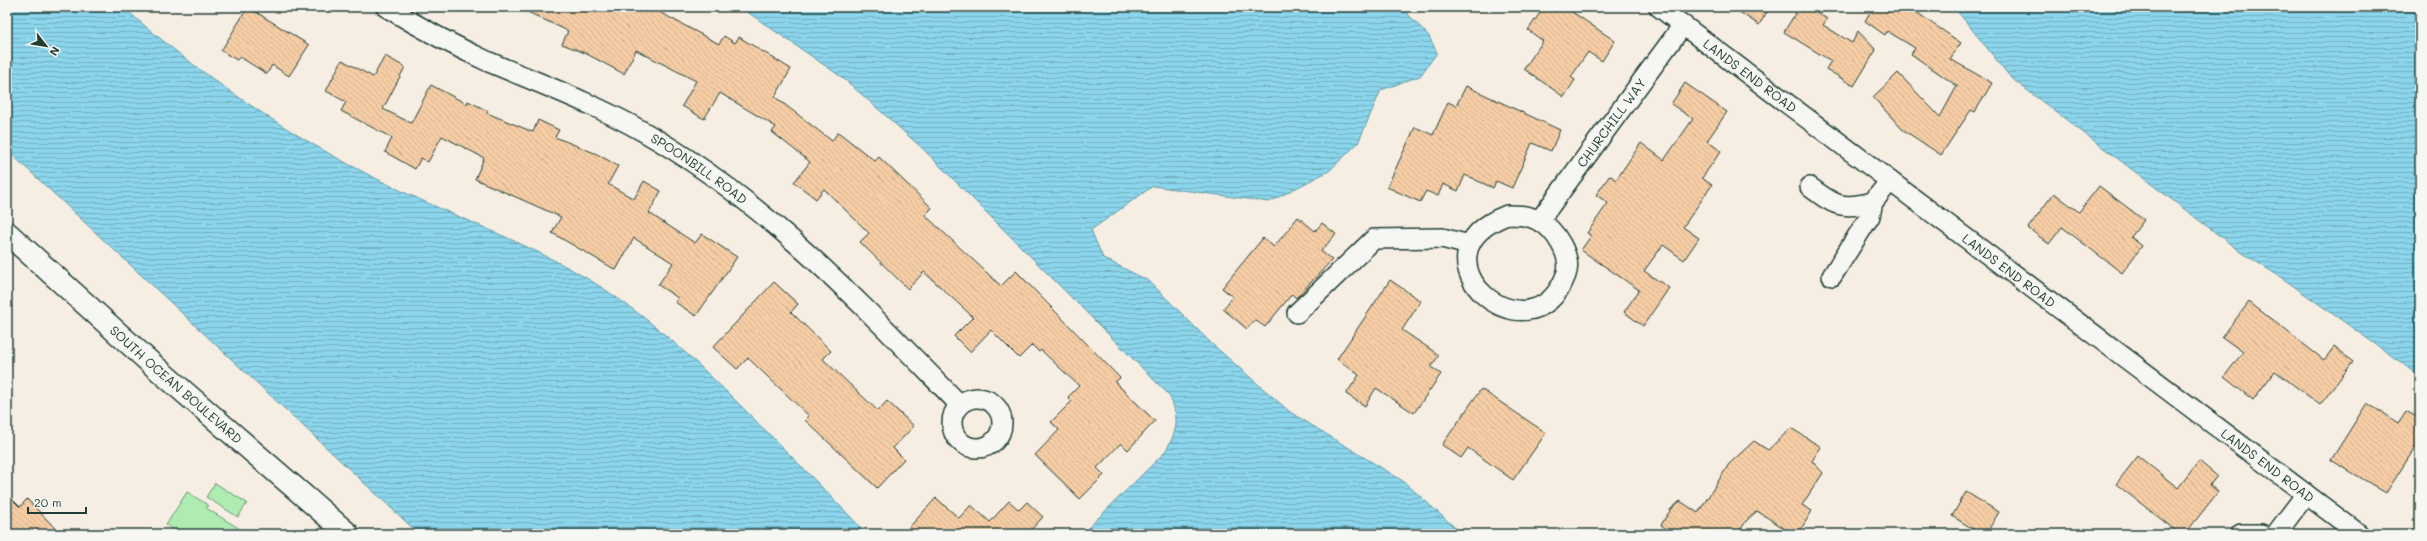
<svg xmlns="http://www.w3.org/2000/svg" width="2427" height="541" font-family="Mali,sans-serif">
  <defs>
    <pattern id="water-rules" width="6" height="5" patternUnits="userSpaceOnUse"><rect width="6" height="5" fill="#8cd6ed"/><path d="M0 2.5h6" fill="none" stroke="#72afc1"/></pattern>
    <pattern id="building-back-hatch" width="6" height="6" patternUnits="userSpaceOnUse"><rect width="6" height="6" fill="#f6cda5"/><path d="M-1 5l2 2M0 0l6 6M5-1l2 2" fill="none" stroke="#d2b18f"/></pattern>
  </defs>
  <rect width="100%" height="100%" fill="#f6eee3"/>
  <filter id="ink" filterUnits="userSpaceOnUse"><feTurbulence type="fractalNoise" baseFrequency=".025" numOctaves="2"/><feDisplacementMap in="SourceGraphic" scale="8" xChannelSelector="R" yChannelSelector="G"/><feConvolveMatrix kernelMatrix="1 2 1 2 8 2 1 2 1" color-interpolation-filters="sRGB"/></filter>
  <g filter="url(#ink)">
    <!-- pitch -->
    <path fill="#aeecb2" stroke="#669473" d="M215,483L247,503L238,517L206,497Z
      M187,492L208,505L206,508L248,534H181L166,525Z"/>
    <!-- water -->
    <path fill="url(#water-rules)" stroke="#6099a3" d="M7,7H123C201,76 290,136 383,182C451,216 523,240 588,279C654,319 703,368 757,422C794,459 831,496 867,534H419L7,150Z
      M740,7H1401L1429,36L1437,53L1420,76L1381,90L1358,143L1329,171L1269,202L1153,186L1091,230L1103,258L1149,281L1212,344L1290,412L1403,481L1462,534H1082L1164,453C1178,431 1180,419 1169,395L921,147L843,78Z
      M1954,7H2420V376L2285,280L2241,252L2011,78Z"/>
    <!-- building -->
    <path fill="url(#building-back-hatch)" stroke="#1f3d34" d="M248,7L309,45L289,76L272,65L267,74L240,57L237,60L221,51Z
      M517,7H650L719,44L724,36L735,43L739,37L791,69L775,97L832,141L838,132L875,161L879,157L932,208L925,215L1001,286L1016,271L1120,378L1115,382L1155,421L1128,450L1121,443L1097,468L1104,475L1080,499L1035,455L1059,430L1051,422L1072,401L1068,397L1079,386L1041,350L1039,352L1032,345L1019,358L991,330L970,352L954,336L973,317L924,272L908,289L860,242L869,233L824,189L816,199L794,182L810,162L772,132L776,127L720,93L704,119L682,106L696,81L636,50L624,74L585,53L562,44L568,31Z
      M1544,7H1565L1615,41L1602,61L1588,52L1571,77L1575,80L1564,97L1524,69L1543,41L1528,30Z
      M1732,7H1770L1759,25Z
      M1799,7H1808L1827,19L1823,25L1852,43L1858,31L1876,50L1854,86L1826,69L1831,61L1784,32Z
      M1873,7H1909L1961,43L1950,59L1992,83L1975,112L1971,110L1941,155L1902,129L1873,97L1898,73L1940,117L1957,86L1911,54L1915,48L1887,31L1885,35L1865,21Z
      M385,56L405,67L383,109L411,123L431,85L467,104L468,101L488,111L487,113L533,132L538,120L559,130L555,137L597,154L618,166L608,184L634,199L644,181L661,191L649,213L695,243L702,234L737,257L696,316L675,302L678,298L658,285L673,263L634,238L616,270L552,233L561,217L475,179L484,158L442,136L428,162L421,158L415,169L385,152L392,138L341,111L346,102L326,91L342,60L373,77Z
      M1685,83L1727,112L1707,141L1721,151L1702,178L1712,185L1683,227L1699,238L1684,260L1663,245L1644,271L1669,288L1643,326L1624,312L1639,290L1581,250L1591,236L1587,233L1608,203L1596,195L1610,175L1616,180L1641,143L1664,160L1693,119L1671,104Z
      M1466,86L1560,130L1551,151L1532,143L1512,188L1496,181L1493,188L1465,175L1458,191L1443,184L1438,196L1426,191L1420,202L1387,187L1415,127L1433,135L1448,102L1456,106Z
      M2099,186L2144,220L2131,237L2142,246L2122,273L2062,227L2049,244L2028,228L2054,193L2079,212Z
      M1298,217L1315,231L1322,223L1336,234L1321,251L1332,260L1296,298L1292,294L1265,327L1255,320L1247,329L1223,309L1233,297L1222,288L1263,238L1274,247Z
      M1390,280L1421,301L1402,330L1439,355L1431,367L1441,374L1414,413L1376,388L1365,406L1346,394L1359,375L1337,359Z
      M774,282L798,304L791,312L831,351L823,359L878,411L887,401L914,426L893,448L904,459L877,488L805,420L809,416L748,358L737,369L713,347Z
      M2249,302L2324,360L2334,347L2353,362L2320,405L2275,371L2253,400L2224,377L2243,352L2222,337Z
      M1481,389L1546,433L1513,480L1468,448L1461,458L1442,445Z
      M2367,403L2398,423L2406,411L2420,419V440L2386,493L2331,460Z
      M1791,428L1821,447L1812,461L1823,473L1802,505L1812,511L1798,534H1793L1757,511L1746,521L1738,534H1673L1661,525L1671,509L1680,501L1698,513L1729,464L1754,441L1768,450Z
      M2138,456L2178,488L2199,461L2217,476L2210,485L2218,492L2185,534H2180L2116,484Z
      M1966,492L1999,512L1986,534H1981L1952,516Z
      M7,494L20,507L27,499L61,534H7Z
      M936,498L959,518L971,505L990,522L1009,501L1019,510L1027,502L1043,517L1027,534H903Z"/>
    <g fill="none" stroke-linecap="round" stroke-linejoin="round">
      <defs>
        <g id="minor">
          <path id="s1" d="M386,7C419,27 454,46 489,62C541,84 595,104 644,132C767,202 861,304 959,404"/>
          <path id="s2" d="M1659,7L2359,534"/>
          <path d="M1810,187C1835,206 1842,210 1873,202"/>
          <path d="M1507,215C1518,215 1529,215 1539,221C1555,229 1573,257 1566,275C1531,367 1402,256 1507,215Z"/>
          <path id="s3" d="M1539,221L1683,25"/>
          <path d="M1832,276L1870,216L1873,202L1890,181"/>
          <path d="M1297,313L1374,239L1442,238L1469,245"/>
          <circle cx="977" cy="423" r="25"/>
          <path d="M2241,534H2261"/>
          <path d="M2276,534L2306,494"/>
        </g>
        <g id="major">
          <path id="s4" d="M7,233L153,365L348,534"/>
        </g>
      </defs>
      <!-- minor casing -->
      <use href="#minor" stroke="#1f3d34" stroke-width="22"/>
      <!-- major casing -->
      <use href="#major" stroke="#1f3d34" stroke-width="25"/>
      <!-- minor -->
      <use href="#minor" stroke="#f6f6f2" stroke-width="19"/>
      <!-- major -->
      <use href="#major" stroke="#f6f6f2" stroke-width="22"/>
    </g>
  </g>
  <g text-anchor="middle" stroke-width="3" stroke-linejoin="round" paint-order="stroke">
    <!-- street labels -->
    <g font-size="13" fill="#1f3d34" stroke="#f6f6f2">
      <text dy="5" stroke="none"><textPath href="#s2" startOffset="114">LANDS END ROAD</textPath></text>
      <text dy="5" stroke="none"><textPath href="#s3" startOffset="122">CHURCHILL WAY</textPath></text>
      <text dy="5" stroke="none"><textPath href="#s1" startOffset="353">SPOONBILL ROAD</textPath></text>
      <text dy="5" stroke="none"><textPath href="#s2" startOffset="438">LANDS END ROAD</textPath></text>
      <text dy="5" stroke="none"><textPath href="#s4" startOffset="227">SOUTH OCEAN BOULEVARD</textPath></text>
      <text dy="5" stroke="none"><textPath href="#s2" startOffset="762">LANDS END ROAD</textPath></text>
    </g>
  </g>
  <!-- margin -->
  <rect width="2427" height="541" fill="none" stroke="#f6f6f2" stroke-width="24"/>
  <rect x="12" y="12" width="2403" height="517" fill="none" stroke="#1f3d34" stroke-width="1.5" filter="url(#ink)"/>
  <!-- north arrow -->
  <g transform="translate(46 46) rotate(121)" stroke="#f6f6f2" stroke-width="3" paint-order="stroke">
  <path d="M0-3L7 15L0 10L-7 15Z" fill="#1f3d34"/>
  <text y="-6" font-size="11" font-weight="bold" text-anchor="middle" fill="#1f3d34">N</text>
  </g>
  <!-- scale -->
  <path d="M28 507v6h58v-6" fill="none" stroke="#1f3d34" stroke-width="2"/>
  <text x="34" y="507" font-size="12" fill="#1f3d34" stroke="#f6f6f2" stroke-width="3" paint-order="stroke">20 m</text>
</svg>
